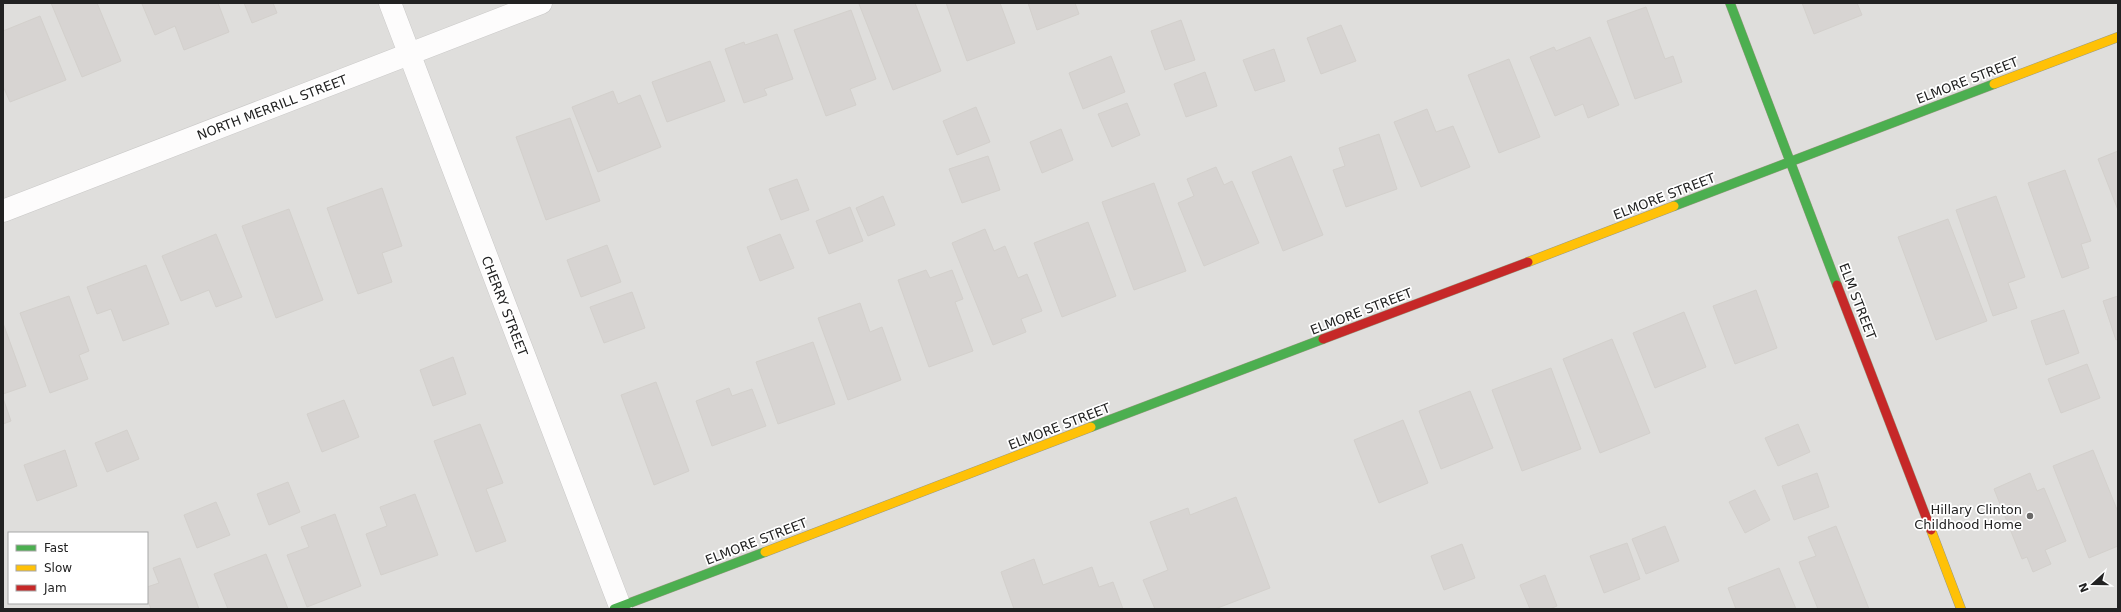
<svg xmlns="http://www.w3.org/2000/svg" width="2121" height="612" font-family="'DejaVu Sans',sans-serif">
  <rect width="100%" height="100%" fill="#f0eeeb"/>
  <!-- residential -->
  <path fill="#dfdedc" fill-rule="evenodd" d="M3,3H2118V609H3ZM9,533H147V603H9Z"/>
  <!-- building -->
  <path fill="#d7d4d2" stroke="#d3d0cc" d="M51,3H97L121,61L82,77Z
    M144,3H218L229,32L184,50L175,26L155,35L142,4Z
    M244,3H273L277,13L252,23Z
    M862,3H915L941,71L893,90L859,4Z
    M946,3H1000L1015,43L967,61Z
    M1028,3H1075L1079,14L1037,30Z
    M1802,3H1857L1862,15L1814,34Z
    M1646,7L1665,59L1673,56L1682,82L1635,99L1607,21Z
    M851,10L876,79L850,89L856,105L826,116L794,30Z
    M40,16L66,80L10,102L3,86V31Z
    M1181,20L1195,60L1165,70L1151,31Z
    M1341,25L1356,61L1321,74L1307,38Z
    M777,34L793,79L764,89L767,95L744,103L725,49L744,42L745,45Z
    M1590,37L1619,105L1588,118L1583,104L1555,116L1530,57L1554,47L1556,51Z
    M1274,49L1285,81L1255,91L1243,60Z
    M1111,56L1125,92L1083,109L1069,73Z
    M1509,59L1540,137L1499,153L1468,75Z
    M710,61L725,101L667,122L652,82Z
    M1205,72L1217,106L1186,117L1174,84Z
    M613,91L618,104L640,95L661,147L598,172L572,107Z
    M1127,103L1140,135L1112,147L1098,114Z
    M976,107L990,142L957,155L943,121Z
    M1427,109L1436,132L1453,126L1470,167L1421,187L1394,122Z
    M570,118L600,201L546,220L516,137Z
    M1061,129L1073,160L1042,173L1030,142Z
    M1379,134L1397,189L1346,207L1333,170L1345,166L1339,148Z
    M2118,151V210L2098,159Z
    M988,156L1000,190L962,203L949,169Z
    M1291,156L1323,235L1283,251L1252,172Z
    M1216,167L1224,185L1232,181L1259,243L1204,266L1178,203L1194,196L1187,179Z
    M2065,170L2091,241L2081,244L2089,268L2062,278L2028,183Z
    M797,179L809,210L781,220L769,189Z
    M1154,183L1186,271L1134,290L1102,202Z
    M382,188L402,246L382,253L392,282L358,294L327,208Z
    M883,196L895,225L868,236L856,208Z
    M1996,196L2025,277L2008,283L2017,308L1993,316L1956,210Z
    M850,207L863,241L829,254L816,221Z
    M289,209L323,300L276,318L242,226Z
    M1948,219L1987,321L1936,340L1898,237Z
    M1088,222L1116,296L1062,317L1034,243Z
    M985,229L994,251L1005,246L1018,278L1027,274L1042,311L1021,319L1026,332L993,345L952,243Z
    M216,234L242,297L216,307L209,290L181,301L162,256Z
    M780,234L794,268L760,281L747,247Z
    M607,245L621,282L581,297L567,260Z
    M146,265L169,324L123,341L111,309L97,314L87,287Z
    M926,270L930,278L952,270L963,299L955,302L973,351L929,367L898,280Z
    M1756,290L1777,348L1735,364L1713,306Z
    M632,292L645,328L604,343L590,307Z
    M69,296L89,351L79,355L88,379L50,393L20,313Z
    M2118,296V339L2116,340L2103,301Z
    M860,303L870,332L882,327L901,380L848,400L818,318Z
    M2064,310L2079,353L2046,365L2031,321Z
    M1684,312L1706,367L1655,388L1633,333Z
    M3,323L26,386L3,394Z
    M1612,339L1650,433L1600,453L1563,359Z
    M813,342L835,404L778,424L756,362Z
    M453,357L466,394L433,406L420,370Z
    M2087,364L2100,398L2061,413L2048,379Z
    M1551,368L1581,449L1522,471L1492,390Z
    M656,382L689,471L654,485L621,395Z
    M729,388L732,396L752,389L766,426L712,446L696,401Z
    M1470,391L1493,448L1441,469L1419,411Z
    M3,398L11,421L3,424Z
    M344,400L359,437L322,452L307,414Z
    M1403,420L1428,483L1379,503L1354,440Z
    M480,424L503,483L486,489L506,541L476,552L434,441Z
    M1798,424L1810,452L1778,466L1765,438Z
    M127,430L139,459L107,472L95,443Z
    M65,450L77,486L37,501L24,465Z
    M2093,450L2118,512V546L2089,558L2053,466Z
    M1817,473L1829,507L1794,520L1782,486Z
    M2030,473L2037,491L2044,488L2066,541L2045,550L2051,564L2033,572L2027,557L2022,559L1994,489Z
    M288,482L300,512L269,525L257,494Z
    M1755,490L1770,520L1745,533L1729,502Z
    M415,494L438,555L381,575L366,534L387,526L380,507Z
    M1236,497L1270,588L1215,609H1155L1143,580L1168,570L1150,522L1188,508L1190,515Z
    M216,502L230,535L197,548L184,515Z
    M335,514L361,586L307,607L287,555L309,547L301,527Z
    M1665,526L1679,561L1646,574L1632,539Z
    M1836,526L1869,609H1818L1799,562L1816,556L1808,537Z
    M1627,543L1640,579L1604,593L1590,556Z
    M1462,544L1475,578L1444,590L1431,556Z
    M266,554L288,609H228L214,574Z
    M180,558L199,609H151L147,598V587L159,583L153,568Z
    M1034,559L1043,585L1092,567L1099,587L1113,582L1123,609H1014L1001,572Z
    M1779,568L1796,609H1736L1728,588Z
    M1545,575L1557,606L1550,609H1530L1520,585Z"/>
  <g fill="none" stroke-linecap="round" stroke-linejoin="round">
    <defs>
      <path id="street" d="M390,3L621,609
        M3,211L541,3"/>
      <path id="fast" d="M1730,3L1837,285
        M1674,206L1994,84
        M1091,427L1323,339
        M614,609L765,552"/>
      <path id="slow" d="M1994,84L2118,37
        M1528,262L1674,206
        M1931,530L1961,609
        M765,552L1091,427"/>
      <path id="jam" d="M1837,285L1931,530
        M1323,339L1528,262"/>
    </defs>
    <!-- street casing -->
    <use href="#street" stroke="#c9c8c7" stroke-width="23"/>
    <!-- fast casing -->
    <use href="#fast" stroke="#999a82" stroke-width="10"/>
    <!-- slow casing -->
    <use href="#slow" stroke="#999a82" stroke-width="10"/>
    <!-- jam casing -->
    <use href="#jam" stroke="#999a82" stroke-width="10"/>
    <!-- street -->
    <use href="#street" stroke="#fdfcfc" stroke-width="22"/>
    <!-- fast -->
    <use href="#fast" stroke="#4caf50" stroke-width="9"/>
    <!-- slow -->
    <use href="#slow" stroke="#ffc107" stroke-width="9"/>
    <!-- jam -->
    <use href="#jam" stroke="#c62828" stroke-width="9"/>
  </g>
  <!-- markers -->
  <circle fill="#6a6968" stroke="#fff" stroke-width="1.5" cx="2030" cy="516" r="4"/>
  <g text-anchor="middle" stroke-width="3.5" stroke-linejoin="round" paint-order="stroke">
    <!-- street labels -->
    <g font-size="13" fill="#222" stroke="#fff">
      <text transform="translate(1967 80) rotate(-21)" y="5">ELMORE STREET</text>
      <text transform="translate(272 107) rotate(-21)" y="5">NORTH MERRILL STREET</text>
      <text transform="translate(1664 196) rotate(-21)" y="5">ELMORE STREET</text>
      <text transform="translate(1858 301) rotate(69)" y="5">ELM STREET</text>
      <text transform="translate(505 306) rotate(69)" y="5">CHERRY STREET</text>
      <text transform="translate(1361 311) rotate(-21)" y="5">ELMORE STREET</text>
      <text transform="translate(1059 426) rotate(-21)" y="5">ELMORE STREET</text>
      <text transform="translate(756 541) rotate(-21)" y="5">ELMORE STREET</text>
    </g>
    <!-- poi labels -->
    <g font-size="13" fill="#222" stroke="#fff" text-anchor="end">
      <text x="2022" y="514">Hillary Clinton<tspan x="2022" dy="15">Childhood Home</tspan></text>
    </g>
  </g>
  <!-- border -->
  <rect width="2121" height="612" fill="none" stroke="#222222" stroke-width="8"/>
  <!-- legend -->
  <rect x="8" y="532" width="140" height="72" fill="#ffffff" stroke="#a7a7a7"/>
  <rect x="16" y="545" width="20" height="6" fill="#4caf50" stroke="#a7a7a7"/>
  <text x="44" y="552" font-size="12" fill="#222222">Fast</text>
  <rect x="16" y="565" width="20" height="6" fill="#ffc107" stroke="#a7a7a7"/>
  <text x="44" y="572" font-size="12" fill="#222222">Slow</text>
  <rect x="16" y="585" width="20" height="6" fill="#c62828" stroke="#a7a7a7"/>
  <text x="44" y="592" font-size="12" fill="#222222">Jam</text>
  <!-- north arrow -->
  <g transform="translate(2093 584) rotate(249)" stroke="#ffffff" stroke-width="3" paint-order="stroke">
  <path d="M0-3L7 15L0 10L-7 15Z" fill="#222222"/>
  <text y="-6" font-size="11" font-weight="bold" text-anchor="middle" fill="#222222">N</text>
  </g>
</svg>
